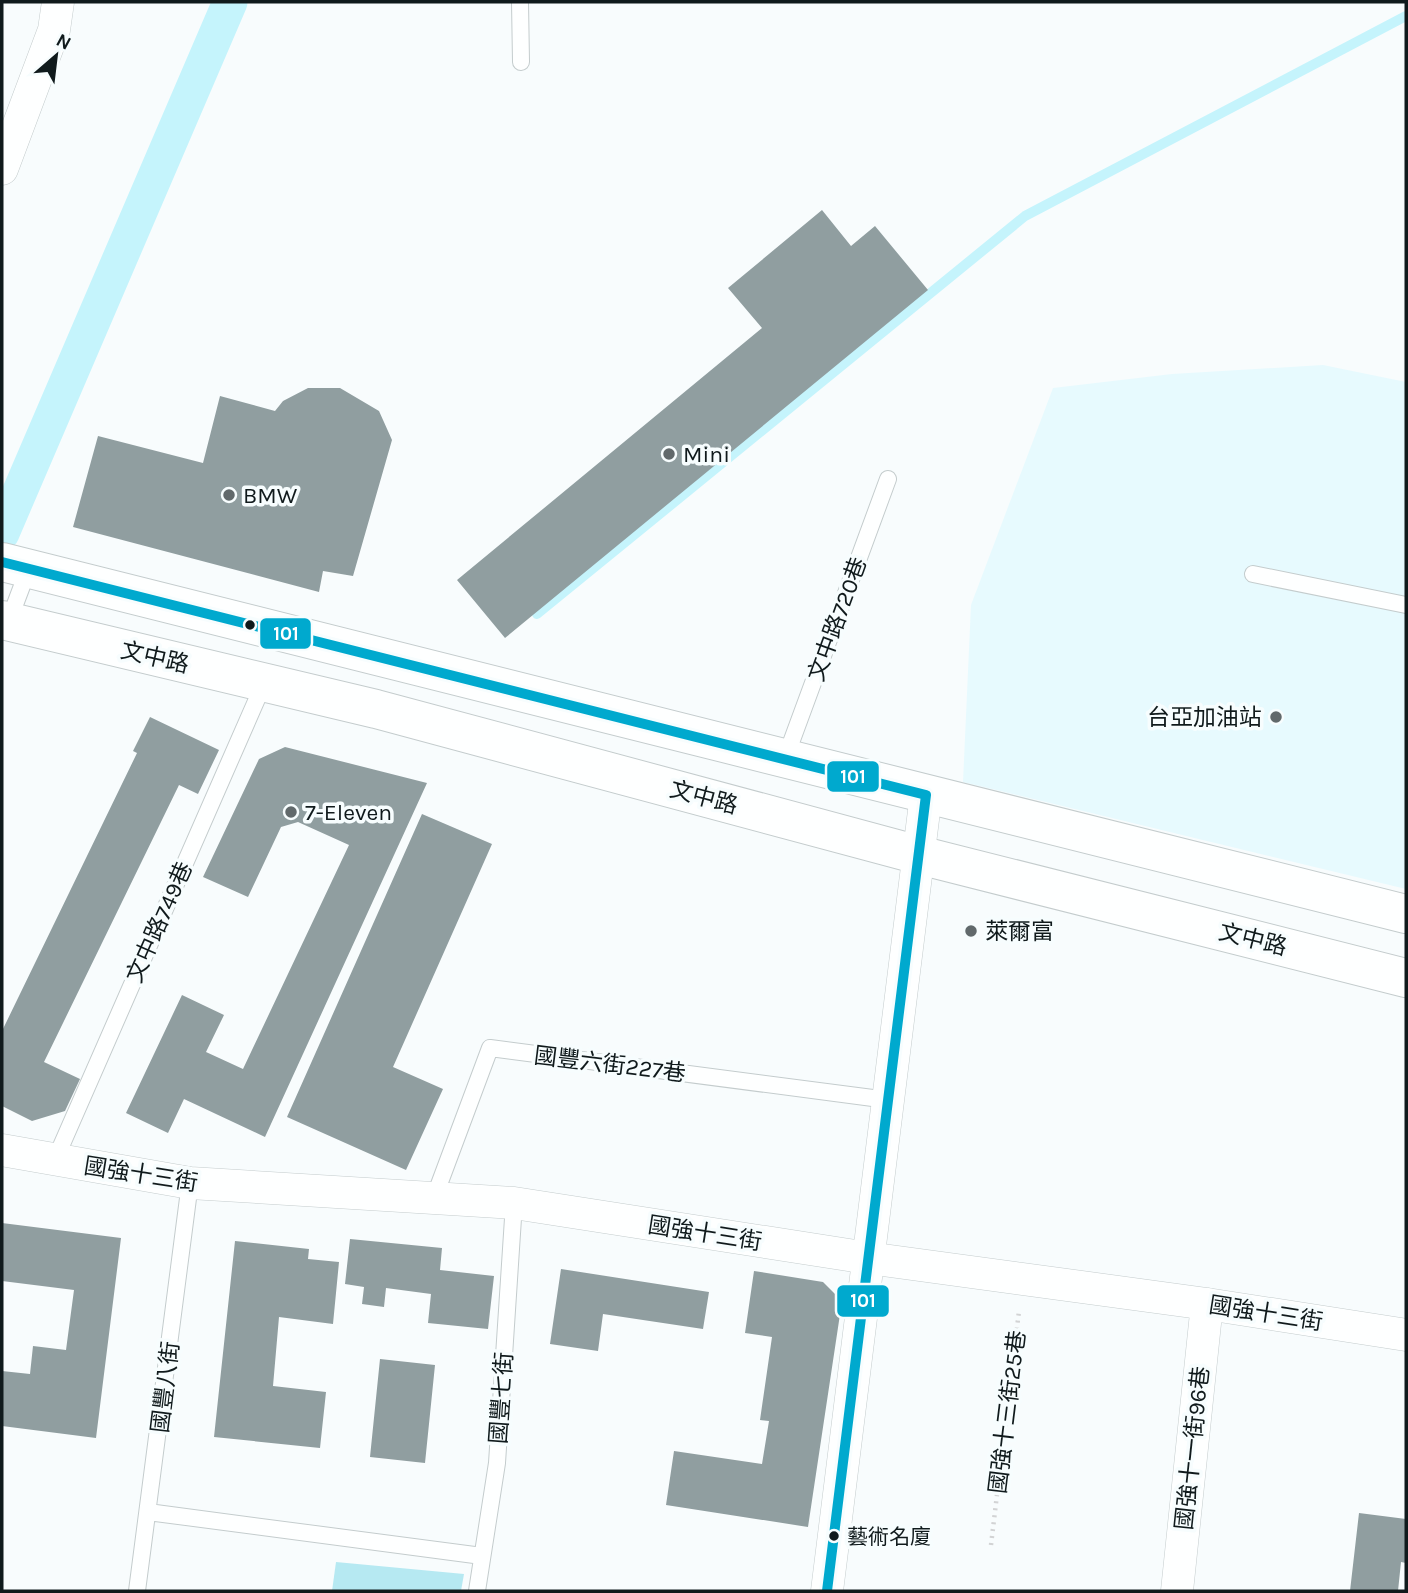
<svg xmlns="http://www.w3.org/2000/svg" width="1408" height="1593" font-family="Karla,'Noto Sans TC',sans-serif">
  <rect width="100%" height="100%" fill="#f8fcfd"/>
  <!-- built -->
  <path fill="#e7fafe" d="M1323,365L1406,382V889L963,782L971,605L1053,388L1172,374Z"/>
  <!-- green -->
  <path fill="#b6e9f2" d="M336,1562L464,1574L461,1591H332Z"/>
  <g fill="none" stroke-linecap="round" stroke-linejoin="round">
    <!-- stream -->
    <path stroke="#c5f4fc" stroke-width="10" d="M537,614L1025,216L1406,16"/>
    <!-- canal -->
    <path stroke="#c5f4fc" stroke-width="35" d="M2,533L230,2"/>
  </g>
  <!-- building -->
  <path fill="#909ea0" d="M822,210L851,246L875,226L928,290L505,638L457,580L762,328L728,288Z
    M308,388H340L379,411L392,440L353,576L323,571L319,592L73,527L98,436L203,463L220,396L275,411L283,401Z
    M150,717L219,750L198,794L179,785L44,1062L80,1079L65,1111L32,1121L2,1106V1031L137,753L133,751Z
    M285,747L427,783L265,1137L184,1099L168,1133L126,1113L182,995L224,1015L206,1052L243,1069L349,845L298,822L281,827L248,897L203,877L259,759Z
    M422,814L492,844L393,1067L443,1089L406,1170L287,1117Z
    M2,1223L121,1238L96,1438L2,1426V1371L30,1374L33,1346L66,1350L74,1290L2,1281Z
    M350,1239L442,1248L440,1270L494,1276L488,1329L428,1323L431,1294L386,1288L384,1307L362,1304L364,1287L345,1284Z
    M235,1241L309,1249L308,1259L339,1262L333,1324L279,1317L273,1386L326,1392L320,1448L214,1437Z
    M561,1269L709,1292L703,1329L603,1314L598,1351L550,1344Z
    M754,1271L823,1282L842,1301L808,1527L666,1505L674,1451L762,1464L769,1421L760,1420L772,1337L745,1333Z
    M380,1359L435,1365L425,1463L370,1457Z
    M1359,1513L1406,1519V1563L1401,1562L1398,1591H1350Z"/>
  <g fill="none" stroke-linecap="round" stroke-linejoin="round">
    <defs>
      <path id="service" d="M520,2L521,62
        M1253,574L1406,605
        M8,623L28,570
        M785,759L888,479
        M55,1160L264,683
        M434,1198L490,1048L888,1100
        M148,1512L482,1556
        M137,1591L190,1183
        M477,1591L497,1463L514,1203"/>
      <path id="minor" d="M2,169L54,30L58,2
        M2,1150L190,1183L514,1203L868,1258L1207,1304L1406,1335
        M827,1591L926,795
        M1177,1591L1207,1304"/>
      <path id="tertiary" d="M2,562L1406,914
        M2,620L376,709L919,855L1406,978"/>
    </defs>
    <!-- service casing -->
    <use href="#service" stroke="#c4cccd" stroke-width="18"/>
    <!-- minor casing -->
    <use href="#minor" stroke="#c4cccd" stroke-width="33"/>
    <!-- tertiary casing -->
    <use href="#tertiary" stroke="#c4cccd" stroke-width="40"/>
    <!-- path -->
    <path stroke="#d2d3d4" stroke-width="4.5" stroke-dasharray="2 5" stroke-linecap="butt" d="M991,1545L1019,1311"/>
    <!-- service -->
    <use href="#service" stroke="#feffff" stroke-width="16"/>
    <!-- minor -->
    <use href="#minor" stroke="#feffff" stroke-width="32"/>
    <!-- tertiary -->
    <use href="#tertiary" stroke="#feffff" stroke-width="38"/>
    <defs>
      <path id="bus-1" d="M2,562L926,795L827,1591"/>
    </defs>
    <!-- bus-1 casing -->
    <use href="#bus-1" stroke="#f7fdfe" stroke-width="16"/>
    <!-- bus-1 -->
    <use href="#bus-1" stroke="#00a9ce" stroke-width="10"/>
  </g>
  <!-- markers -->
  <g fill="#61696b" stroke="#f7fdfe" stroke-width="2.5">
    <circle cx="669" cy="454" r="7"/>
    <circle cx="229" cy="495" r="7"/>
    <circle cx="1276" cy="717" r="7"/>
    <circle cx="291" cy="812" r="7"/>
    <circle cx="971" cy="931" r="7"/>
  </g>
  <g fill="#101a1c" stroke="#f7fdfe" stroke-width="2.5">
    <circle cx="250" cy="625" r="6"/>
    <circle cx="834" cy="1536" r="6"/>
  </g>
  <g text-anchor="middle" stroke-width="7" stroke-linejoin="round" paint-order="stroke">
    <!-- bus labels -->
    <g font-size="21" fill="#101a1c" stroke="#f7fdfe" text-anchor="start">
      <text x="847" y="1544">藝術名廈</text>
    </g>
    <!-- poi labels -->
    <g font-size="23" fill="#101a1c" stroke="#f7fdfe" text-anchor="start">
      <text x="683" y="462">Mini</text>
      <text x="243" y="503">BMW</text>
      <text x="1262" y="725" text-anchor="end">台亞加油站</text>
      <text x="305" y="820">7-Eleven</text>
      <text x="985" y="939">萊爾富</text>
    </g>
    <!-- street labels -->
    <g font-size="23" fill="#101a1c" stroke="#f7fdfe">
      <text transform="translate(837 619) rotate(-70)" y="8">文中路720巷</text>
      <text transform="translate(155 657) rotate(13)" y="8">文中路</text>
      <text transform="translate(704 797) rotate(15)" y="8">文中路</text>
      <text transform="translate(159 922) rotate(-66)" y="8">文中路749巷</text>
      <text transform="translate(1253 939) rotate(14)" y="8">文中路</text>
      <text transform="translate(610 1064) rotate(7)" y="8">國豐六街227巷</text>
      <text transform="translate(141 1174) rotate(9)" y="8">國強十三街</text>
      <text transform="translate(705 1233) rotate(9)" y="8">國強十三街</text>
      <text transform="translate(1266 1313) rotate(9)" y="8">國強十三街</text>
      <text transform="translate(165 1387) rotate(-83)" y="8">國豐八街</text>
      <text transform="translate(501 1398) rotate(-86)" y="8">國豐七街</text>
      <text transform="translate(1007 1412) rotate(-83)" y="8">國強十三街25巷</text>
      <text transform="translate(1192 1448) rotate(-84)" y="8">國強十一街96巷</text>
    </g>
  </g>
  <g stroke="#f7fdfe" stroke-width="2.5">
    <rect x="259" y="617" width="53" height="33" rx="7" fill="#00a9ce"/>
    <rect x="826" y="760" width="54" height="33" rx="7" fill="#00a9ce"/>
    <rect x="836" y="1284" width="54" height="34" rx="7" fill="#00a9ce"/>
  </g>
  <g font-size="19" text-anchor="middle" font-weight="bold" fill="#fff">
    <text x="286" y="640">101</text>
    <text x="853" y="783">101</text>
    <text x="863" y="1307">101</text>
  </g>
  <!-- border -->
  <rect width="1408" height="1593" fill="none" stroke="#101a1c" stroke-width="7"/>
  <!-- north arrow -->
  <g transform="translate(56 56) rotate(28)" stroke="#f7fdfe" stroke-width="5" paint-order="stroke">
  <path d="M0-5L12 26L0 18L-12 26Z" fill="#101a1c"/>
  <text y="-10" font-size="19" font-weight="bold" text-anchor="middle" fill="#101a1c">N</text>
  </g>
</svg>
